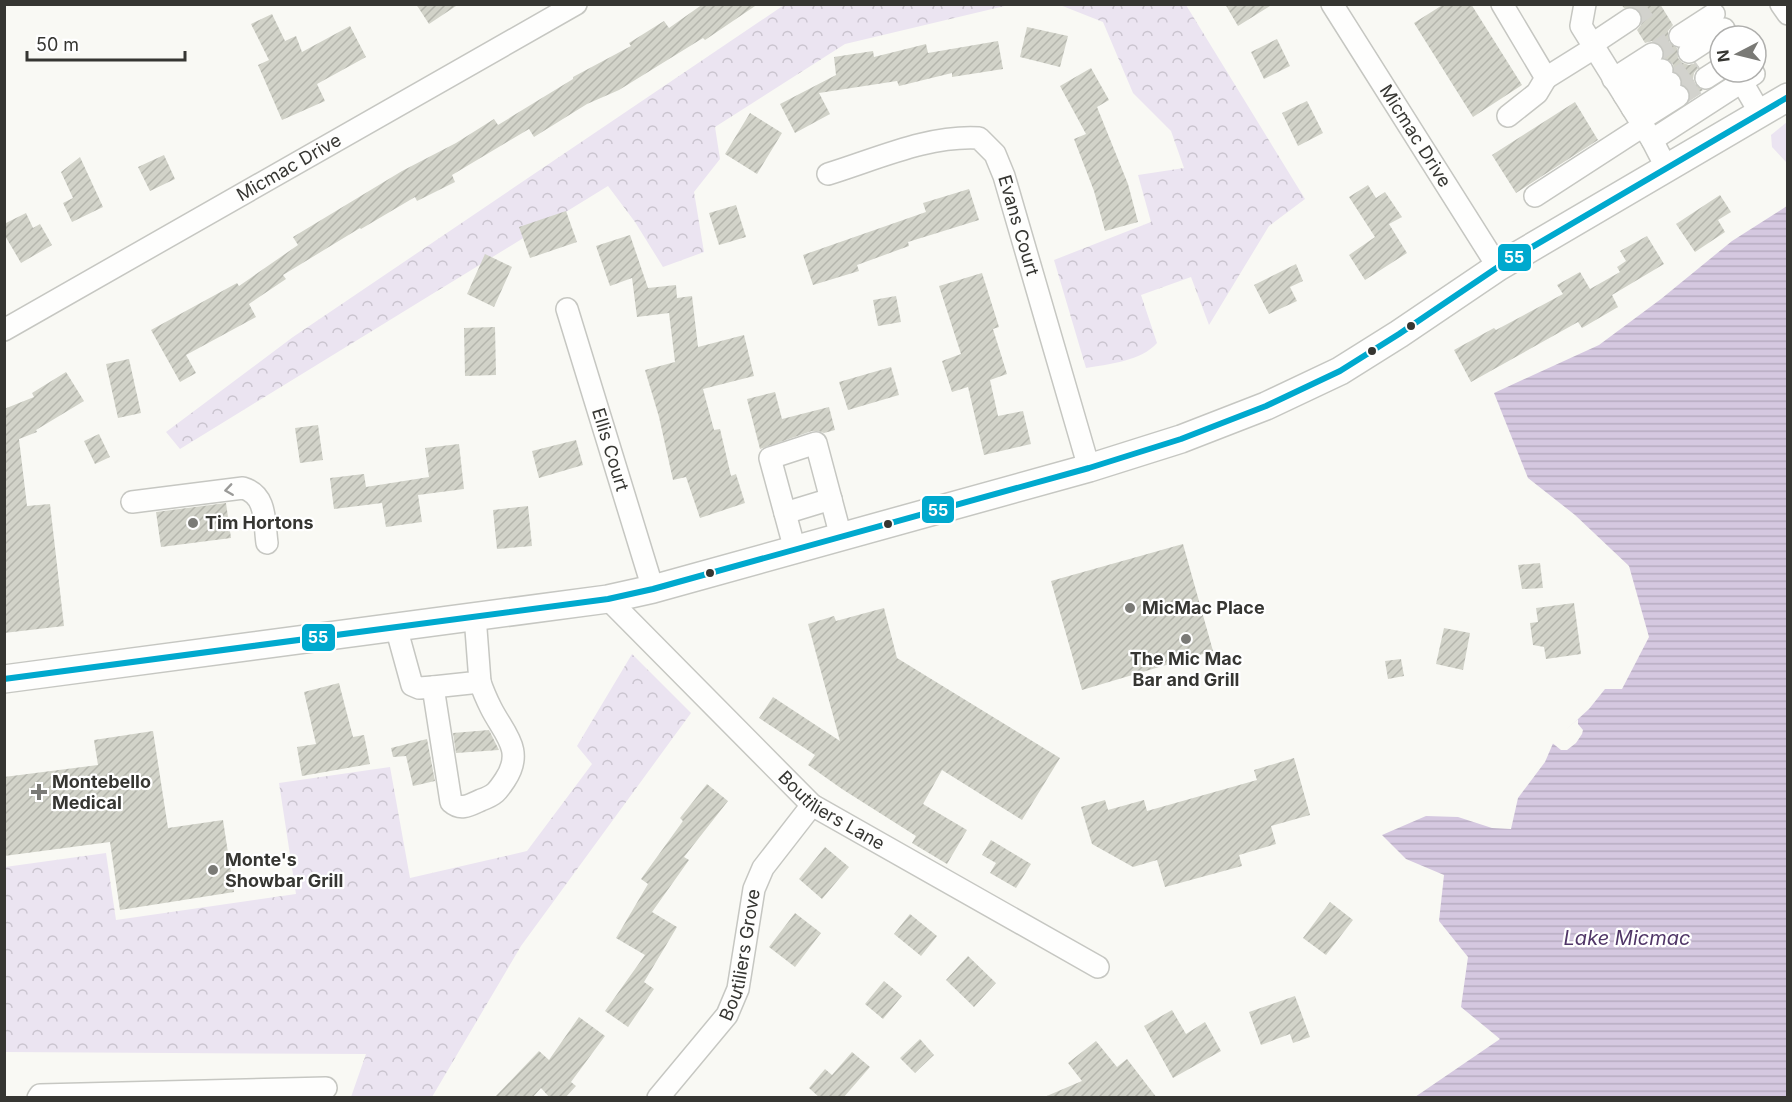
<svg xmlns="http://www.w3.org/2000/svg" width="1792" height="1102" font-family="Inter,sans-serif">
  <defs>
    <pattern id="forest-crowns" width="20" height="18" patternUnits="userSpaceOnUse" patternTransform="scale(1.5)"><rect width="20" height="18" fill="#ebe4f1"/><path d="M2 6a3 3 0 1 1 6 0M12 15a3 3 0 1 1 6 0" fill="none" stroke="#cac4cf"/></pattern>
    <pattern id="water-rules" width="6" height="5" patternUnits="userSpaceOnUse" patternTransform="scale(1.5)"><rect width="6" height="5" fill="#d5c8e0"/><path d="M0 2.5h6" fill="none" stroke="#b7acc1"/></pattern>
    <pattern id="building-hatch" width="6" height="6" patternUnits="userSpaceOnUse" patternTransform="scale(1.5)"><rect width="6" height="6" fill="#d2d3c9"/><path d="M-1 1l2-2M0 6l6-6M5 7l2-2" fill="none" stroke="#b5b6ad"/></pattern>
  </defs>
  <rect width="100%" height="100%" fill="#f9f9f4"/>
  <!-- green -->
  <path fill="#ebe4f1" d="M1787,122V163L1772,147L1771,135Z"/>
  <!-- forest -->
  <path fill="url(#forest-crowns)" d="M784,5H1009L845,44L715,127L720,159L694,192L704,252L663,267L635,222L608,186L180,449L166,432L293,337Z
    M1060,5H1186L1305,199L1269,226L1209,325L1191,277L1141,295L1157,343C1141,361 1110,364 1086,368L1054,260L1151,222L1138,175L1184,168L1171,131L1133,93L1103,22Z
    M632,654L691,713L521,946L432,1097H351L366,1054L5,1052V867L106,853L116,920L296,894L279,783L390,767L410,878L527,851L592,764L577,746Z"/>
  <!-- water -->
  <path fill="url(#water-rules)" d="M1787,206V1097H1415L1500,1039L1461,1007L1468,957L1439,921L1444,875L1406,859L1382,835L1426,816L1458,817L1492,828L1511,829L1518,798L1545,762L1554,741L1589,709L1605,689H1622L1649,637L1629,566L1575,515L1528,478L1494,393L1599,345L1661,299L1732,241Z"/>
  <!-- pier -->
  <path fill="#f9f9f4" d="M1578,719V724L1583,730L1582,734L1576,743L1567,750H1561L1551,742Z"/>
  <!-- building -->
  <path fill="url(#building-hatch)" d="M416,4H459L429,24Z
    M703,4H758L705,40L703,38L619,90L587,104L534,137L529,129L452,175L455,182L417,201L415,197L361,229L360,228L283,275L286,279L249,304L256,317L186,355L196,373L180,382L151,330L237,283L239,286L298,245L293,237L402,171L456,143L494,119L498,125L573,79V77L631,46L629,43L664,21L669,28Z
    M1225,4H1273L1238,26Z
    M1444,4H1471L1522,85L1473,117L1414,23Z
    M1621,4H1660L1673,25L1668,31L1669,42L1677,48L1678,58L1683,63L1689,65L1696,63L1699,67L1694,73L1693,79L1696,85L1703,90L1690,98L1689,90L1682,84L1681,77L1674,71L1673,64L1664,58L1662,47L1652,41L1645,43L1637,30L1641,25L1643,19L1640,11L1635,7L1624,8Z
    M272,14L285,41L296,36L302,52L350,26L366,57L317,84L325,101L282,120L258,65L269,60L251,24Z
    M1027,27L1068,36L1060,67L1020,57Z
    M1277,39L1290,66L1264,79L1251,52Z
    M998,41L1003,69L952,77V73L899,86L897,81L819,93L830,114L795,133L780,104L836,75L834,57L873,51L874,57L926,44L928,53Z
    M1091,68L1109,100L1097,107L1128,184L1138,222L1105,231L1094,191L1074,139L1086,134L1060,86Z
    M1307,101L1323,133L1298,146L1282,113Z
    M1575,102L1598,140L1516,193L1492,155Z
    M750,113L782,133L757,174L725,154Z
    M164,155L175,179L150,191L138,167Z
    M80,157L103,207L72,222L63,203L73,198L61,172Z
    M1368,185L1376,198L1385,192L1402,217L1389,224L1407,253L1365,280L1349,255L1375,237L1349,197Z
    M969,189L979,220L908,242L909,246L857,265L859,271L813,285L803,255L926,212L923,203Z
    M1720,195L1731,212L1718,220L1725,232L1695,252L1676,224Z
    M736,205L746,237L719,245L709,213Z
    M566,211L577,242L530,258L519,227Z
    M26,213L33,228L40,224L52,245L21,263L4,234V224Z
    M630,235L648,288L676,285L677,298L692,296L698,347L744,335L754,376L703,389L714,430L720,429L731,476L736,474L745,503L700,518L686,477L673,480L659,417L645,370L675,362L669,313L637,317L632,278L610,286L596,246Z
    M1647,236L1664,264L1612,295L1618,307L1582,328L1578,322L1471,382L1454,350L1494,328L1496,330L1563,294L1557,285L1580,272L1590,289L1620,272L1617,267L1626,261L1620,251Z
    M485,254L512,267L494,307L467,294Z
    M1296,264L1303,281L1290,287L1297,301L1269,314L1254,285Z
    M982,273L999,327L993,329L1007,374L990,380L998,416L1023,411L1031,444L984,455L968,387L952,392L942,361L961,354L939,286Z
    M896,296L901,322L878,326L873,300Z
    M495,327L496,375L465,376L464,328Z
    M129,359L141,413L118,418L106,364Z
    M891,367L899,395L848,410L839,382Z
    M66,372L84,401L36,430L37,432L19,439L27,506L50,504L64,626L4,633V409L34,397L32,393Z
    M775,392L782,419L829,407L835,430L824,433L818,431H812L760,449L747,399Z
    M318,425L323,460L300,463L295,428Z
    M99,434L110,457L95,464L84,441Z
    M576,440L583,465L539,478L532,451Z
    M459,444L464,489L418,495L422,522L386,527L382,503L334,509L330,478L364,474L366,487L429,477L425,448Z
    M226,503L231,538L161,547L156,512Z
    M528,506L532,546L497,549L493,510Z
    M1183,544L1213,651L1082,690L1051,581Z
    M1540,563L1543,588L1522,589L1518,565Z
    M1574,603L1581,654L1546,659L1544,647L1533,645L1530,623L1538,622L1536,608Z
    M884,608L897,658L1060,758L1022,820L942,770L923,804L967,830L947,864L912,843L916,836L842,789L808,765L815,755L759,718L773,697L840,741L808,624L834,616L836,621Z
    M1444,628L1470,633L1463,670L1436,664Z
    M1401,659L1404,676L1388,679L1385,661Z
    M339,683L353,737L364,735L370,764L302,776L297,747L316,744L304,692Z
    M489,730L499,750L456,753L453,733Z
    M153,731L168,828L223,820L234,892L120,910L110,842L4,856V777L98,765L94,740Z
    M427,739L435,781L413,786L406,756L393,757L391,748Z
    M1294,758L1310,815L1271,826L1276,844L1239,855L1242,866L1165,887L1157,860L1133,867L1092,844L1081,807L1105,800L1108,810L1144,800L1147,811L1257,780L1254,770Z
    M707,784L728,801L684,857L689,860L652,912L677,927L644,982L654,989L628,1027L605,1011L645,955L616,938L648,884L641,879L683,821L680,818Z
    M991,840L1031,864L1016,888L990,873L996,863L982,855Z
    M825,847L849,867L822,899L799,879Z
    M1330,902L1353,920L1326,955L1303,938Z
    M795,913L821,933L795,967L769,947Z
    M910,914L937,936L921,956L894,934Z
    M968,956L996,983L974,1007L946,980Z
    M884,981L902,996L883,1019L865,1004Z
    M1295,996L1310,1037L1293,1043L1290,1034L1261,1045L1249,1012Z
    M1172,1010L1186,1034L1205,1022L1221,1051L1173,1078L1144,1026Z
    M579,1017L605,1036L571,1082L576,1086L565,1098H550L541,1088L532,1098H494L539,1051L549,1060Z
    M920,1039L934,1055L915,1073L900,1058Z
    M1096,1041L1117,1067L1127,1059L1157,1098H1042L1082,1081L1068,1063Z
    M852,1052L870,1067L843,1098H820L809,1088L825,1069L832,1075Z"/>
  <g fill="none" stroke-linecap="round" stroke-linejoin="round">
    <!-- minor-tunnel -->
    <path stroke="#d2d2cd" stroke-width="21" stroke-dasharray="21 10" stroke-linecap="butt" d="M1630,19L1651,4
      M1652,54L1680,36
      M1670,83L1697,64
      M1678,96L1706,78"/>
    <defs>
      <g id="minor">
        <path id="s1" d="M1332,4L1498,267"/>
        <path d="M1502,4L1546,78L1594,48"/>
        <path d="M1585,4L1581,26L1652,140L1667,169"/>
        <path d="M1781,4L1788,14"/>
        <path d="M1680,36L1714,14"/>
        <path d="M1591,45L1630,19"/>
        <path d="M1689,52L1724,29"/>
        <path d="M1706,78L1720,69"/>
        <path d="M1613,79L1652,54"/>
        <path d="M1742,82L1760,113"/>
        <path d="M1624,95L1662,70"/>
        <path d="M1632,108L1670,83"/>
        <path d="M1508,116L1537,93L1546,78"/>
        <path d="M1640,120L1678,96"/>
        <path d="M1652,140L1754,74L1752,72"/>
        <path id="s2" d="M828,174C877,159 928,135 979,138L995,154L1004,176L1089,468"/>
        <path d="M1535,196L1643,126"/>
        <path id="s3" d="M567,309L653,589"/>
        <path id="s4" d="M4,330L576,4"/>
        <path d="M132,502L243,488C267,495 264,521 267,543"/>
        <path d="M785,513L831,499"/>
        <path d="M795,550L770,458L816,443L841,537"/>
        <path id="s5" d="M608,599L812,805L1098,967"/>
        <path d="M396,627L412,685L419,688L433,687L451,802C461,811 470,805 481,800C495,795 497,792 505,780C525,750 504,734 491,708C487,700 483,691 480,682"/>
        <path d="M433,687L480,682L475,616"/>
        <path d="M38,1098L40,1095L326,1088"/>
        <path id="s6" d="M658,1098L727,1015L738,989L754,889L763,868L812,805"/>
      </g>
      <path id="major" d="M4,679L608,599L653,589L1089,468L1181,439L1266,406L1340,371L1399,334L1498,267L1788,97"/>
    </defs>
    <!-- minor casing -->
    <use href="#minor" stroke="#c6c7c2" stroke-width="24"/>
    <!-- major casing -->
    <use href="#major" stroke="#c6c7c2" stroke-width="30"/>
    <!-- minor -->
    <use href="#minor" stroke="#fefefd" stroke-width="21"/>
    <!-- major -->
    <use href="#major" stroke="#fefefd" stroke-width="27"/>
    <defs>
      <path id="bus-1" d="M4,679L608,599L653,589L1089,468L1181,439L1266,406L1340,371L1399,334L1498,267L1788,97"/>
    </defs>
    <!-- bus-1 casing -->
    <use href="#bus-1" stroke="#fff" stroke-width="10"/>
    <!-- bus-1 -->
    <use href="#bus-1" stroke="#00a9ce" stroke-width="6"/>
  </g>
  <!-- one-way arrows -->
  <defs><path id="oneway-chevron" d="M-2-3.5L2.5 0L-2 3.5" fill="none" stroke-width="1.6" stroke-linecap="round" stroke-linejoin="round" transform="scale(1.5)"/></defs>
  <use stroke="#9a9a98" href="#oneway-chevron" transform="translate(229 490) rotate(172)"/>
  <!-- markers -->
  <g fill="#363632" stroke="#fff" stroke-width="2">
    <circle cx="1411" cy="326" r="5"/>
    <circle cx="1372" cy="351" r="5"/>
    <circle cx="888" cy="524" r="5"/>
    <circle cx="710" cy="573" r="5"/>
  </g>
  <g fill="#7a7a76" stroke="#fff" stroke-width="2">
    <circle cx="193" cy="523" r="6"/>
    <circle cx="1130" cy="608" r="6"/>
    <circle cx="1186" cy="639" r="6"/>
    <path d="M36 783h6v6h6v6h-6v6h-6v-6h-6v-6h6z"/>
    <circle cx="213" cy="870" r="6"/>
  </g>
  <g text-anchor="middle" stroke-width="4.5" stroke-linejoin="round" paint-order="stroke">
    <!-- street labels -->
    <g font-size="18" fill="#363632" stroke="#fff">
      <text dy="6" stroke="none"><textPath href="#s1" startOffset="156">Micmac Drive</textPath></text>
      <text dy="6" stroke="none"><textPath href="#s4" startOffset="328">Micmac Drive</textPath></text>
      <text dy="6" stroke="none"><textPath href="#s2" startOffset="254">Evans Court</textPath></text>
      <text dy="6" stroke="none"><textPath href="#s3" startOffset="147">Ellis Court</textPath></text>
      <text dy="6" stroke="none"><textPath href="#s5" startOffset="309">Boutiliers Lane</textPath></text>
      <text dy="6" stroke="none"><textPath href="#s6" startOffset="170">Boutiliers Grove</textPath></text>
    </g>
    <!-- poi labels -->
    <g font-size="18" font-weight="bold" fill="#363632" stroke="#fff" text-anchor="start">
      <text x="205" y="529">Tim Hortons</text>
      <text x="1142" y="614">MicMac Place</text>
      <text x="1186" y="665" text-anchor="middle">The Mic Mac<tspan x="1186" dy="21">Bar and Grill</tspan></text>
      <text x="52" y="788">Montebello<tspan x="52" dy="21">Medical</tspan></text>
      <text x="225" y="866">Monte's<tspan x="225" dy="21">Showbar Grill</tspan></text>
    </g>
    <!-- water labels -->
    <g font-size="20" font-style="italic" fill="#513768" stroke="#fff">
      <text x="1627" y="945">Lake Micmac</text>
    </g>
  </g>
  <g stroke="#fff" stroke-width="2">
    <rect x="1497" y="243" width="35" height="29" rx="6" fill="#00a9ce"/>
    <rect x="921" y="495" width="34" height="29" rx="6" fill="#00a9ce"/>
    <rect x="301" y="623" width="35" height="29" rx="6" fill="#00a9ce"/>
  </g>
  <g font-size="16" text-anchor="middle" font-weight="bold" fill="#fff">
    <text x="1514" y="263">55</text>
    <text x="938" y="516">55</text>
    <text x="318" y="643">55</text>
  </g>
  <!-- border -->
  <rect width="1792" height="1102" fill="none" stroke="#363632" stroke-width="12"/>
  <!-- north arrow -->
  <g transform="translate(1738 54) rotate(263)"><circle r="28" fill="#ffffff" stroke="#afafad" stroke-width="1.5"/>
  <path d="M0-4.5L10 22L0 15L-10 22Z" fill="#7a7a76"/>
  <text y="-9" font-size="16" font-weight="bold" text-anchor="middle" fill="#363632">N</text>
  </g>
  <!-- scale -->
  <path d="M27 51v9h158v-9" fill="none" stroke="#363632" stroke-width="3"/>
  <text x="36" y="51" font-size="18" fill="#363632" stroke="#ffffff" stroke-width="4.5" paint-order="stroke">50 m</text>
</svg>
